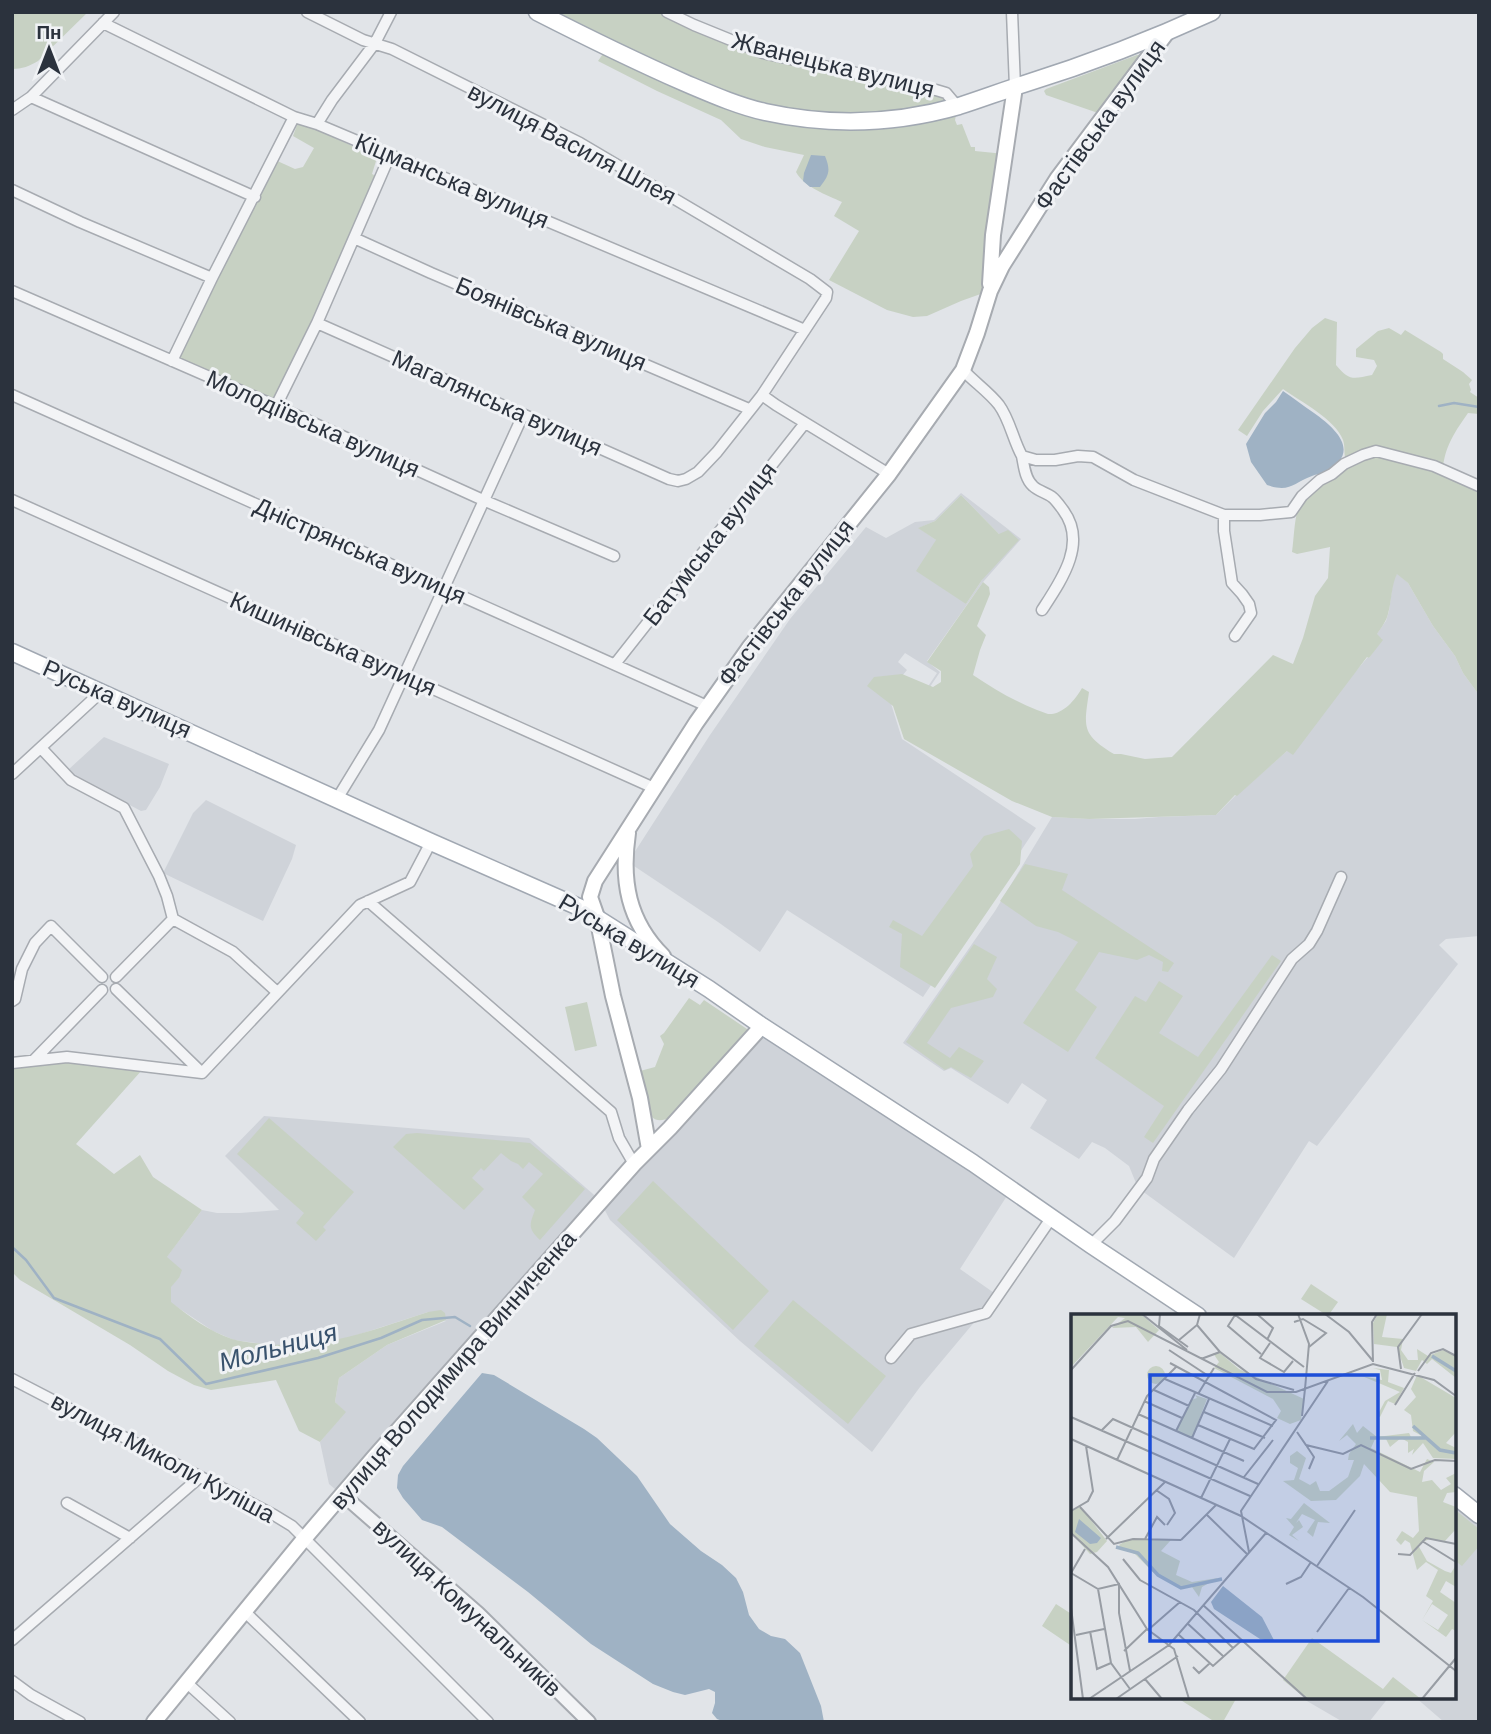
<svg xmlns="http://www.w3.org/2000/svg" width="1491" height="1734" font-family="Barlow,sans-serif">
  <rect width="100%" height="100%" fill="#e1e4e8"/>
  <!-- built -->
  <path fill="#cfd3d9" fill-rule="evenodd" d="M961,493L1021,539L983,582L927,661L940,672L913,712L889,697L902,739L1036,828L923,997L787,910L760,952L718,922L634,866V853L710,735L790,619L866,527L886,538L915,522L934,520ZM961,495L999,534L982,580L966,604L936,540L919,528L935,521ZM905,653L937,673L925,691L902,676L907,670L898,662Z
    M1397,573L1408,583L1433,626L1455,656L1463,673L1479,695V936L1446,939L1439,945L1458,964L1317,1146L1309,1141L1234,1258L1138,1188L1129,1166L1105,1148L1092,1142L1079,1159L1030,1128L1047,1100L1022,1083L1008,1104L951,1068L944,1071L903,1043L995,911L1052,817L1089,819H1135L1159,817L1216,815L1236,795H1237L1287,751L1368,657L1369,658L1382,639L1376,635L1386,621L1389,611L1393,582Z
    M104,737L169,764L160,787L146,810L141,811L75,776L68,770Z
    M206,800L296,845L292,859L263,921L163,873L193,813Z
    M761,1026L1012,1188L960,1269L997,1295L920,1387L872,1452L740,1341L610,1220L600,1201L342,1495L329,1484L320,1442L345,1412L335,1402L339,1378L387,1345L446,1321L428,1312L348,1338L303,1346H279L234,1340L213,1331L171,1303V1286L179,1278L166,1258L202,1210L217,1213H240L279,1210L225,1156L264,1116L529,1138L601,1201Z
    M1454,1495L1479,1514V1722H1444L1415,1697H1454Z
    M1300,1697H1389L1369,1722H1343Z"/>
  <!-- green -->
  <path fill="#c7d1c3" d="M12,12H88L38,61C30,66 22,69 12,69Z
    M537,12H667L725,39L936,90L958,106L955,120L957,125L962,124L971,147H975V151L1005,154L989,291L961,301L927,316L913,317L887,310L829,280L859,231L834,216L842,202C827,195 804,187 796,172L804,155L765,147L741,139L721,120L657,91L598,61L607,48Z
    M1137,55H1140L1142,58L1098,113L1046,95L1044,91L1046,89Z
    M301,123L375,156L376,161L372,174L380,178L277,407L172,361L273,159L295,169L303,167L314,148L293,136L297,125Z
    M1325,318L1337,322L1336,365C1349,381 1353,379 1372,375L1377,366L1374,360L1356,357V349L1378,331L1389,328L1401,335L1405,330L1441,352L1443,354V359L1463,372L1472,380L1469,384L1471,390L1470,392L1479,398V414L1468,413C1452,436 1444,448 1442,476L1454,479L1479,493V695L1463,673L1455,656L1433,626L1408,583L1397,574C1391,586 1392,600 1388,614C1386,622 1381,628 1377,634L1383,640L1369,658L1367,657L1293,755L1287,751L1237,796L1235,795L1216,815L1089,819L1052,817L1012,801L904,739L893,706L867,686L874,677L902,674L933,687L941,682V671L927,662L983,582L989,587L990,594L977,626L986,635L980,650L973,675C994,689 1014,701 1037,710C1041,711 1044,713 1048,714C1063,715 1075,700 1082,688L1089,692C1084,727 1081,734 1114,754H1121L1145,759L1172,757L1273,655L1293,664L1303,638L1315,596L1328,578L1330,547L1297,554L1292,552C1294,538 1294,522 1298,509C1305,488 1331,477 1349,467C1348,466 1345,458 1345,457C1344,451 1345,446 1343,440C1335,419 1301,402 1283,389L1263,411L1247,436L1238,430L1295,348L1312,328Z
    M961,495L999,534L1008,530L1019,540L982,580L966,604L916,571L936,540L918,528L935,521Z
    M1009,829L1022,841L1020,864L935,988L900,967L902,934L889,927L893,920L922,936L973,866L970,854L984,836Z
    M1025,864L1068,874L1062,890L1174,963L1168,972L1162,971L1163,962L1149,955L1137,960L1099,952L1075,990L1097,1007L1068,1052L1023,1023L1078,942L1058,932L1036,926L1000,901Z
    M974,944L997,957L987,979L997,989L993,997L951,1008L927,1043L950,1058L959,1047L984,1061L971,1078L951,1067L945,1070L906,1042Z
    M1272,955L1281,961L1153,1143L1144,1137L1164,1106L1095,1058L1135,996L1146,1002L1159,981L1183,996L1159,1033L1198,1057Z
    M689,998L700,1005L704,1000L747,1029V1032L669,1118C664,1120 657,1122 652,1117C648,1113 642,1079 640,1071L655,1067L664,1044L660,1036L664,1033Z
    M587,1002L597,1046L575,1051L565,1007Z
    M67,1061L142,1070L76,1144L114,1174L140,1155L153,1177L202,1210L167,1257L182,1270L179,1278L171,1287V1302C190,1317 209,1331 232,1339C242,1342 254,1343 264,1344C324,1350 372,1330 428,1312L441,1310L445,1313L446,1320L387,1345L339,1378L335,1402L346,1412L320,1442L299,1431L276,1380L211,1390L194,1385L168,1371L130,1345L20,1280L12,1272V1065Z
    M269,1118L354,1192L323,1227L326,1230L316,1241L296,1223L304,1213L237,1154Z
    M417,1133L530,1143L585,1189L540,1240C527,1228 530,1224 535,1210L522,1197L543,1174L529,1162L523,1169L518,1164L511,1161L501,1153L484,1171L481,1168L472,1178L484,1189L464,1210L393,1147L406,1134Z
    M653,1181L769,1291L733,1330L617,1220Z
    M1311,1284L1338,1302L1328,1316L1301,1299Z
    M793,1300L886,1376L848,1424L754,1346Z
    M1454,1509L1479,1529V1546L1462,1566L1454,1560Z
    M1056,1604L1073,1615V1647L1042,1626Z
    M1176,1697H1237L1223,1722H1215Z"/>
  <!-- water -->
  <path fill="#9fb2c4" d="M811,155L825,156C831,171 829,175 820,187H810L803,181L804,173Z
    M1283,391C1294,398 1303,406 1314,413C1338,430 1362,454 1323,473C1316,476 1319,473 1312,476C1293,483 1290,493 1267,485L1251,462L1246,444L1265,413L1276,402Z
    M482,1373L494,1375L584,1429L597,1438L637,1476L670,1524L701,1551L722,1565L736,1578L743,1592L749,1615L759,1629L771,1636L785,1639L800,1653L821,1706L824,1722H725L717,1719L712,1713L715,1703V1692L709,1689L685,1695L673,1692L653,1684L591,1644L528,1592L442,1527L422,1520L403,1498L397,1488L398,1475L403,1466Z"/>
  <g fill="none" stroke-linecap="round" stroke-linejoin="round">
    <!-- stream -->
    <path stroke="#9fb2c4" stroke-width="2.5" d="M1439,406L1454,403L1479,407
      M12,1247L26,1260L54,1298L160,1339L206,1384L318,1358L381,1338L422,1320L455,1317L470,1326"/>
    <defs>
      <path id="minor" d="M307,12L363,40L392,49L580,143L810,279L827,292L826,298L762,395L717,452L698,472L686,479L678,481L669,479L317,323
        M667,12L694,25L763,53L936,90L946,93L957,106
        M1012,12L1015,87
        M103,23L294,117L317,124L805,330
        M31,97L255,197
        M12,110L31,97L114,12
        M317,124L332,100L375,43L391,12
        M12,190L80,222L212,278
        M354,238L431,273L749,409
        M12,291L276,406L483,500L614,556
        M172,361L212,278L294,117
        M963,370C974,382 989,392 999,405C1010,420 1013,440 1022,456L1036,460H1055L1078,456L1093,457L1134,480L1224,515H1260L1291,512L1302,496L1320,480L1332,474L1344,464L1363,455L1376,451L1434,466L1479,486
        M12,395L707,706
        M762,395L776,405L889,474
        M276,406L317,323L390,155
        M1022,456C1024,466 1025,479 1033,486C1038,491 1047,493 1052,497C1056,500 1060,506 1063,510C1088,543 1061,581 1042,610
        M12,500L654,788
        M1224,515V531L1232,583L1242,594L1249,604L1251,613L1235,636
        M615,664L805,423
        M41,748L71,780L124,808L159,876L167,896L173,919L116,977
        M12,774L101,692
        M337,799L379,730L523,415
        M368,901L611,1112L619,1138L634,1164
        M173,919L233,952L277,992
        M116,989L202,1073
        M12,1001L15,999L22,969L35,943L51,926L102,977
        M34,1060L102,990
        M12,1063L67,1057L202,1073
        M202,1073L360,905L410,882L431,842
        M1091,1245L1115,1221L1147,1178L1154,1159L1188,1110L1221,1069L1292,959L1309,944L1317,931L1341,877
        M891,1358L911,1334L986,1313L1052,1217
        M12,1379L274,1515L292,1526L488,1722
        M67,1503L130,1538
        M244,1611L360,1722
        M12,1640L200,1477
        M12,1681L31,1695L80,1722
        M187,1683L230,1722"/>
      <path id="tertiary" d="M343,1495L478,1613L589,1722"/>
      <path id="secondary" d="M990,284L993,235L1015,87
        M628,833C621,881 628,921 663,956
        M649,1149L640,1098L613,996L597,917L590,897L595,881L696,723L749,648L889,474L963,370L977,333L990,291L1002,266L1057,179L1168,31
        M154,1722L304,1539L375,1456L634,1164L670,1128L762,1026"/>
      <path id="primary" d="M537,12C586,37 635,61 685,83C711,94 738,106 765,112C829,126 896,124 959,106C981,99 1002,91 1024,84C1088,64 1151,40 1212,12
        M12,652L431,842L581,908L709,989L762,1026L973,1163L1091,1245L1198,1316
        M1454,1495L1479,1515"/>
    </defs>
    <!-- minor casing -->
    <use href="#minor" stroke="#a7abb1" stroke-width="13"/>
    <!-- tertiary casing -->
    <use href="#tertiary" stroke="#a7abb1" stroke-width="16"/>
    <!-- secondary casing -->
    <use href="#secondary" stroke="#a7abb1" stroke-width="18"/>
    <!-- primary casing -->
    <use href="#primary" stroke="#a1a8b2" stroke-width="19"/>
    <!-- minor -->
    <use href="#minor" stroke="#f3f4f6" stroke-width="10"/>
    <!-- tertiary -->
    <use href="#tertiary" stroke="#f3f4f6" stroke-width="12"/>
    <!-- secondary -->
    <use href="#secondary" stroke="#fff" stroke-width="14"/>
    <!-- primary -->
    <use href="#primary" stroke="#fff" stroke-width="16"/>
  </g>
  <g text-anchor="middle" stroke-width="6" stroke-linejoin="round" paint-order="stroke">
    <!-- street labels -->
    <g font-size="24" fill="#2b323d" stroke="#f0f2f5">
      <text transform="translate(833 65) rotate(14)" y="8">Жванецька вулиця</text>
      <text transform="translate(1100 125) rotate(-54)" y="8">Фастівська вулиця</text>
      <text transform="translate(572 144) rotate(28)" y="8">вулиця Василя Шлея</text>
      <text transform="translate(452 181) rotate(23)" y="8">Кіцманська вулиця</text>
      <text transform="translate(551 324) rotate(23)" y="8">Боянівська вулиця</text>
      <text transform="translate(497 403) rotate(24)" y="8">Магалянська вулиця</text>
      <text transform="translate(313 424) rotate(24)" y="8">Молодіївська вулиця</text>
      <text transform="translate(710 544) rotate(-52)" y="8">Батумська вулиця</text>
      <text transform="translate(360 551) rotate(24)" y="8">Дністрянська вулиця</text>
      <text transform="translate(786 603) rotate(-52)" y="8">Фастівська вулиця</text>
      <text transform="translate(333 644) rotate(24)" y="8">Кишинівська вулиця</text>
      <text transform="translate(117 699) rotate(24)" y="8">Руська вулиця</text>
      <text transform="translate(629 941) rotate(31)" y="8">Руська вулиця</text>
      <text transform="translate(453 1370) rotate(-49)" y="8">вулиця Володимира Винниченка</text>
      <text transform="translate(163 1458) rotate(28)" y="8">вулиця Миколи Куліша</text>
      <text transform="translate(467 1608) rotate(43)" y="8">вулиця Комунальників</text>
    </g>
    <!-- water labels -->
    <g font-size="26" font-style="italic" fill="#39526d" stroke="#f0f2f5">
      <text transform="translate(278 1347) rotate(-15)" y="9">Мольниця</text>
    </g>
  </g>
  <!-- overview -->
  <g transform="translate(1071 1314)">
    <rect width="385" height="385" fill="#e1e4e8"/>
    <path d="M0,0H70L88,16L77,28L65,13L41,14L54,4L47,3L0,53ZM307,0H316L311,23L332,25L330,36L337,46H347L346,35L357,42L372,36L385,42V64L361,45L356,50L351,46L345,57L333,54L326,33L303,30L302,9ZM142,39H149L168,55L233,85L230,106L219,110L206,104L210,97L202,85L143,54L148,48ZM76 61a9 9 0 1 1 18 0a9 9 0 1 1-18 0ZM302,54L318,56L317,68L333,74L324,90L317,87L309,103L306,102L314,87L329,78L291,62L311,66L309,56ZM346,61L385,84V118L375,129L385,134V145L362,144L352,129L341,141L343,135L337,139V128L330,124L319,133L315,125H304L300,134L349,158L356,145L363,148L353,157L351,168L361,166L370,176L380,170L375,164L385,159V178L376,179L372,188L385,193V215L374,227L358,225L347,231L356,247L374,257L380,259L385,251V273L375,267L369,278L385,289V317L381,315L375,323L351,306L362,287L355,282L367,256L355,248L346,256L339,229L334,226L330,231L325,226L331,217L342,224L348,217L346,183L319,178L293,150L289,162L265,186L240,187L212,167L223,166L227,154L219,149V142L226,137L235,144L228,165L239,171L245,167L249,177H258L277,163L283,146H277L278,140L285,130L276,121L268,127L282,110L286,119L292,112L306,123L338,119L341,125L351,122L342,117L340,101L333,96L345,83L340,75ZM361,290L377,301L367,316L351,306ZM124,81L136,85L121,124L105,117L120,86L126,84ZM233,189L259,209L247,208L242,223L236,218L244,206L231,200L225,209L228,206L232,213L221,221L228,227L218,221L223,213L215,204L220,205ZM9,192L36,227L26,238L19,240L0,219V197ZM56,226H100L90,237L109,247L105,261L121,268L147,264L131,273L128,283L121,273L108,274L82,258L64,240L50,234L48,231ZM241,324L312,375L322,363L350,385H235L212,366Z" fill="#c7d1c3" fill-rule="evenodd"/>
    <path d="M8,205L30,224L26,229L19,230L4,218ZM152,272L191,303L204,328L189,325L143,295L140,288Z" fill="#9fb2c4"/>
    <path fill="none" stroke="#9fb2c4" stroke-width="3.5" d="M361,42L385,57M342,112L369,136L385,139M299,124H356M45,233L67,239L87,261L110,274L151,265"/>
    <path fill="none" stroke="#989da4" stroke-width="2" d="M71,0L116,36M89,0L88,12L117,33M163,0L233,53M186,0L202,14L196,26M227,0L238,30L234,75M254,0L278,18L302,47M164,1L157,12L190,40M223,8L232,5L255,19L238,33M126,11L149,38M108,26L126,11L129,0M199,29L189,44L213,58L222,47M98,36L139,63M130,45L149,38L185,65L223,76M302,48L301,8L306,0M99,49L205,106L183,135L127,111M330,55L327,33L351,0M0,56L40,12L57,7L196,78H225L302,50L363,66L385,82M347,57L360,39L372,35L385,42M94,65L202,112M83,76L118,92M127,80L143,54M73,87L111,104M324,91L344,59M133,98L194,124M67,100L173,147M231,102L234,75M0,103L179,182M31,116L42,105L187,170M105,117L124,79M226,118L235,131L272,140L290,131L340,155L364,146L385,147M121,124L138,85M0,125L170,202L292,283L385,357M235,131L243,143L238,155M46,146L76,82L105,53M173,163L202,126M85,176L98,185L104,199L96,211M130,184L159,125M9,193L43,230L62,225L110,226M0,197L17,187L22,177L15,132M135,200L176,240M0,219L37,253L76,315L103,335L118,385M35,225L94,168M74,225L86,203L94,211M110,226L145,191M351,227L385,248M178,238L170,197L257,67M327,240L339,241L355,224L385,230M52,245L69,266L123,296L162,334M246,252L284,196M0,259L27,275L48,270V299L59,357M0,259L14,235M215,270L230,263L240,248M27,275L40,349L59,375M132,291L236,385M0,294L12,385M116,309L152,342M77,316L109,288M19,317L26,355L40,349M246,318L278,274M107,320L142,352L170,327M5,321L33,315M53,337L76,315M122,353L128,359L139,349M74,365L91,385M18,385L98,331L195,219M45,385L107,342M351,385L385,344"/>
    <path fill="#1d4ed8" fill-opacity="0.15" stroke="#1d4ed8" stroke-width="3.5" d="M79,61H307V327H79Z"/>
    <rect width="385" height="385" fill="none" stroke="#2b323d" stroke-width="3.5"/>
  </g>
  <!-- border -->
  <rect width="1491" height="1734" fill="none" stroke="#2b323d" stroke-width="28"/>
  <!-- north arrow -->
  <g transform="translate(49 49)" stroke="#f0f2f5" stroke-width="5" paint-order="stroke">
  <path d="M0-5L12 26L0 18L-12 26Z" fill="#2b323d"/>
  <text y="-10" font-size="19" font-weight="bold" text-anchor="middle" fill="#2b323d">Пн</text>
  </g>
</svg>
